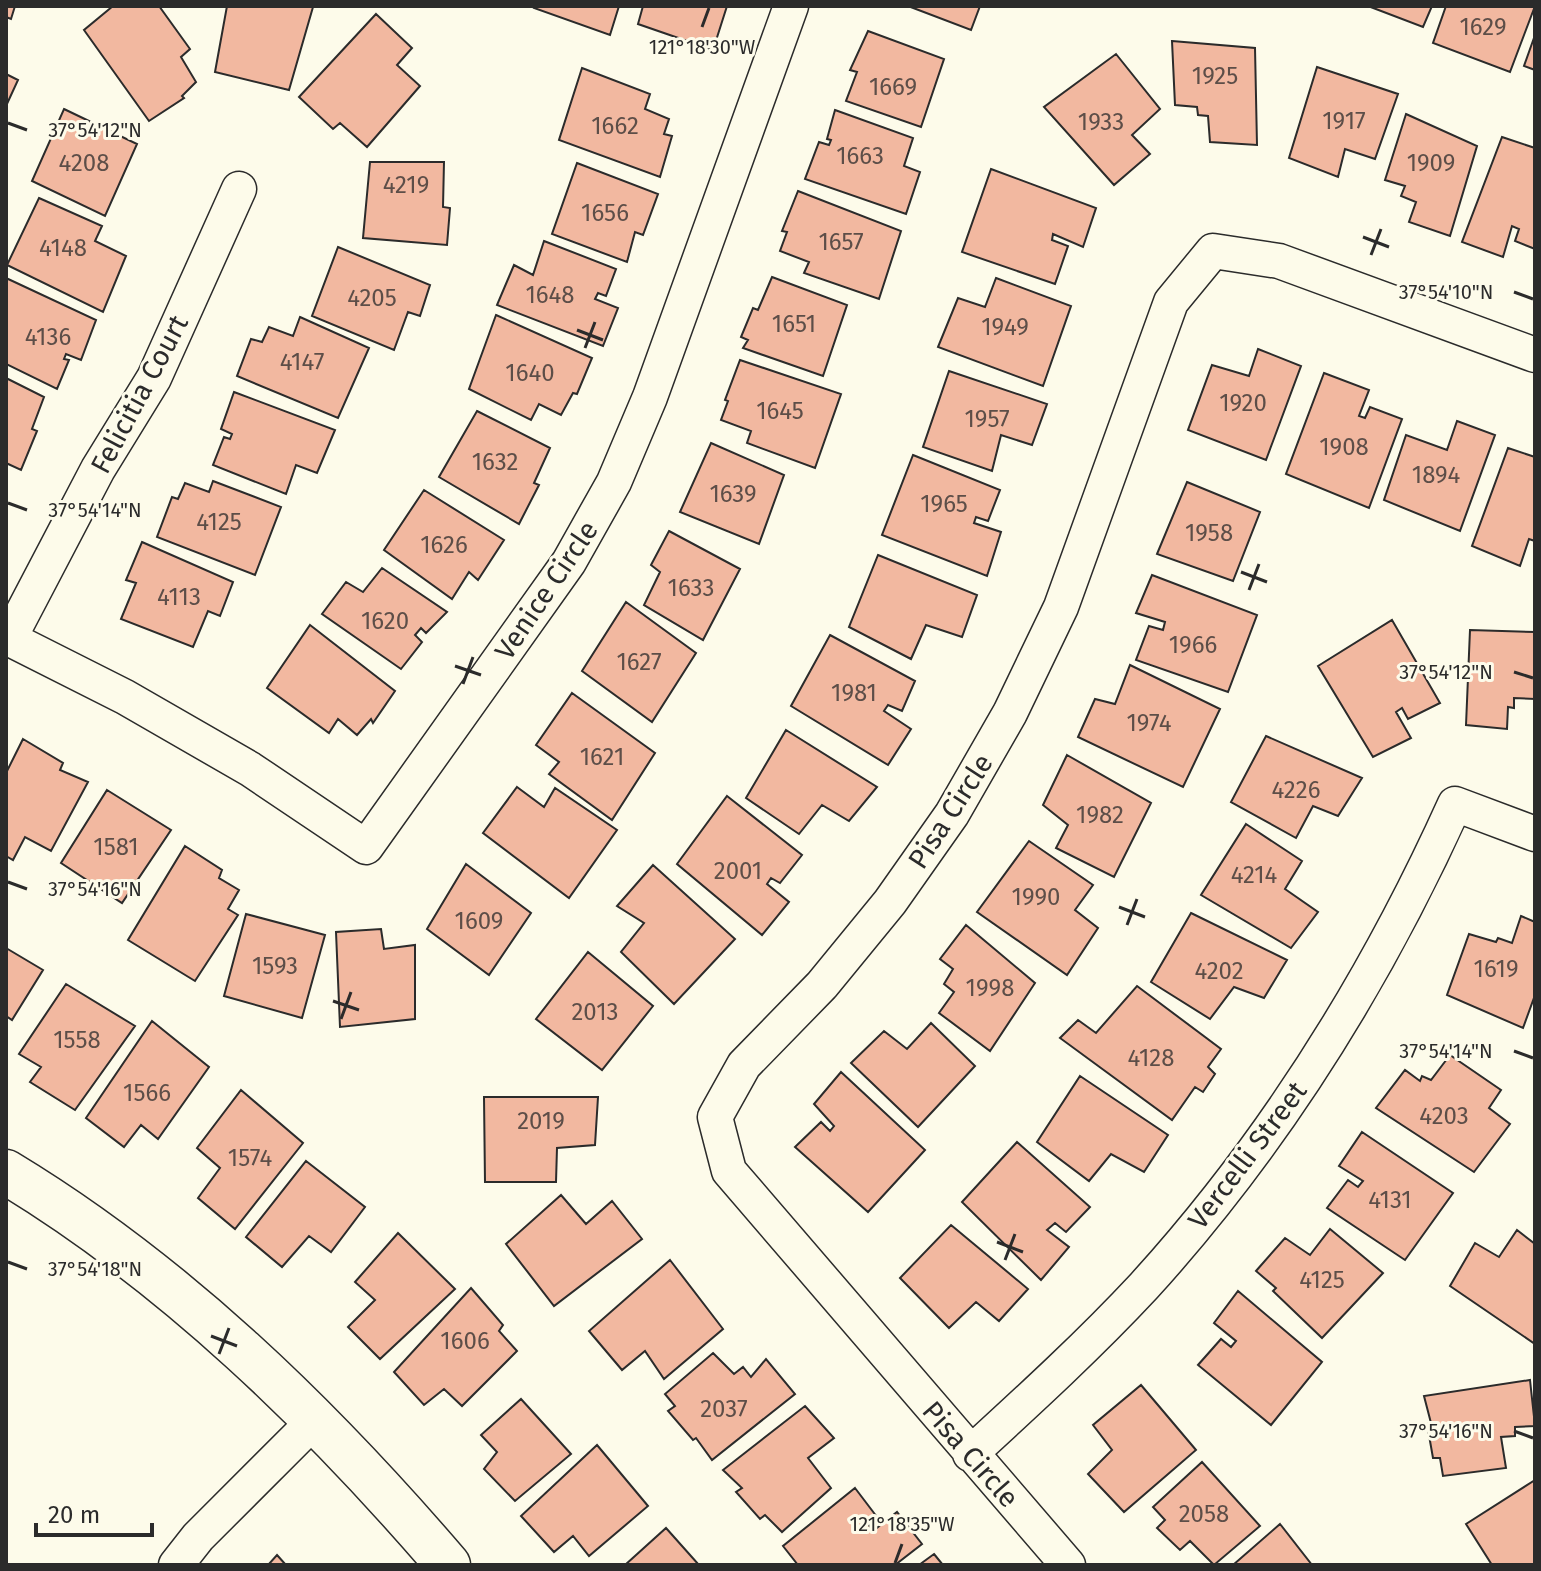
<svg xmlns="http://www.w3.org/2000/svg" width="1541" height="1571" font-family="'Fira Sans',sans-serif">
  <rect width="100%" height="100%" fill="#fdfbea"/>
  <!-- building -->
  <path fill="#f2b8a0" stroke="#2b2b2b" stroke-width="2" d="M6,6H15L11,19L6,17Z
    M113,6H159L190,49L181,57L196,82L182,96L184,98L149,121L84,30Z
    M227,6L313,7L289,90L215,72Z
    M535,6H619L610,35L534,8Z
    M643,6H727L713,50L638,24Z
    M908,6H980L971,30Z
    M1368,6H1432L1423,27Z
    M1446,6H1535L1510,72L1433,43Z
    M376,14L412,48L397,65L420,86L367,147L340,123L333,129L299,97Z
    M868,31L944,59L921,127L846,101L857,72L850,70Z
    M1535,35V70L1524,66Z
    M1172,41L1255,48L1257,145L1210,142L1208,116L1198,115L1197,107L1175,105Z
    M1116,54L1160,109L1132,135L1150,154L1114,185L1044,107Z
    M1317,67L1398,94L1375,159L1345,149L1338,177L1289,158Z
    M582,68L650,94L645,109L669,119L664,134L672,136L660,177L559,140Z
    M6,74L18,80L6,106Z
    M64,109L137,144L105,216L32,181Z
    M835,110L913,138L904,166L920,172L906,214L805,179L819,142L829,145L831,140L827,139Z
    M1406,114L1477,146L1450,236L1409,222L1416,202L1401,196L1405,186L1385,180Z
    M1502,137L1535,148V249L1515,241L1519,229L1512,226L1503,257L1462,242Z
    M370,162H444L443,207L450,208L447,245L363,238Z
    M577,163L658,194L643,235L635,232L627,262L552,234Z
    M991,169L1096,208L1083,247L1053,234L1052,240L1068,246L1055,284L962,252Z
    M798,191L901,231L879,299L804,273L809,262L780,251L787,232L782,231Z
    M39,198L102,226L95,241L126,256L103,312L7,265Z
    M544,241L616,269L606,296L598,293L595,299L618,308L603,346L497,305L514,265L533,275Z
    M338,247L430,285L420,316L408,312L394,350L312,316Z
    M772,277L847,305L823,376L743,348L748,340L741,337L753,308L758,310Z
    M6,278L96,320L81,360L66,354L64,359L69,360L57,389L6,364Z
    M996,278L1071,306L1043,386L938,347L958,298L985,307Z
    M496,315L592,358L577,394L573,393L561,415L539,404L531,420L469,389Z
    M300,317L369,348L338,418L237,376L251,339L262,342L269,327L293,336Z
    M1258,349L1301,366L1266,460L1188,430L1212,365L1249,376Z
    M740,360L841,394L815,468L747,443L751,431L721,420L728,401L725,400Z
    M949,371L1047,404L1032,445L1001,435L992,471L923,447Z
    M1324,373L1369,390L1359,416L1365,418L1370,407L1402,419L1369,508L1286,474Z
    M6,378L44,397L32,429L37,431L21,470L6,463Z
    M234,392L335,430L317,473L296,465L286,494L213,465L224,437L230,439L232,434L221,429Z
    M477,411L550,448L534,483L539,485L519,524L439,477Z
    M1457,421L1495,435L1460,531L1384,500L1406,435L1447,450Z
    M711,443L784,475L759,544L680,512Z
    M1508,448L1535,457V541L1529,539L1520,566L1472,546Z
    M913,455L1000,490L988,521L976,517L974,523L1001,532L987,576L882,535Z
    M213,481L281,507L255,575L157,537L172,497L178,499L185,483L209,492Z
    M1187,482L1260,512L1233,581L1157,554Z
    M424,490L504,540L478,580L469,572L452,599L384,550Z
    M669,531L740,569L703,640L644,605L660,572L651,565Z
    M142,542L233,582L220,616L208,611L193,647L121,619L136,583L126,580Z
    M878,555L977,595L962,637L926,625L911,659L849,627Z
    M382,568L447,612L426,633L421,628L415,635L422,642L401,669L322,614L346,582L363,592Z
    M1152,575L1257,615L1228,692L1136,660L1149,626L1163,630L1165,622L1136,613Z
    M626,602L696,653L652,722L582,671Z
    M1392,620L1440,703L1408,719L1402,708L1396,712L1411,738L1373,757L1318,666Z
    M310,625L395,691L373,723L371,719L357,735L338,719L329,733L267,688Z
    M1470,630L1535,632V699L1514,698V708L1508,707L1507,729L1466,725Z
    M830,635L915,681L902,711L888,705L884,711L911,729L888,765L791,706Z
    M1130,665L1220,709L1183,787L1078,737L1095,699L1115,704Z
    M572,693L655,753L612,820L549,774L559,762L536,745Z
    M786,730L877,787L849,821L822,805L799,834L746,798Z
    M1266,736L1362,778L1338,816L1313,806L1296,838L1231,802Z
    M23,739L63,763L60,770L88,782L51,851L25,837L13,860L6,856V773Z
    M1067,755L1151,803L1114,877L1056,848L1068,825L1043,805Z
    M517,787L544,807L555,788L617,830L569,898L483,833Z
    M107,790L171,830L122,903L61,863Z
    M727,796L802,855L780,883L771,878L767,884L789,902L762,935L677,864Z
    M1246,824L1302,861L1285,889L1318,912L1291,948L1201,895Z
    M1029,841L1093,885L1075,910L1098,928L1067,975L977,912Z
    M185,846L222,870L219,878L239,890L228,909L238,915L195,981L128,940Z
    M466,864L531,913L489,975L427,929Z
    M653,865L735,939L674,1004L621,952L644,923L617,906Z
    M1191,913L1287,960L1264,998L1234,987L1210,1019L1151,982Z
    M246,914L325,935L302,1018L224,996Z
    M1521,916L1535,922V995L1523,1028L1447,995L1469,934L1496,942L1498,938L1512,943Z
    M966,925L1035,983L990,1051L939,1013L954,992L944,984L953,969L940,959Z
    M381,929L384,949L415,945V1019L340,1027L336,932Z
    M6,948L43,970L12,1020L6,1016Z
    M588,952L653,1006L602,1070L536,1019Z
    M66,984L135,1026L75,1110L30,1082L41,1067L19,1054Z
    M1137,986L1221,1049L1208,1067L1215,1074L1203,1092L1195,1087L1172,1120L1060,1038L1078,1020L1096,1033Z
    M152,1021L209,1067L158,1139L141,1125L124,1147L86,1118Z
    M931,1023L975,1066L918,1127L851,1063L884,1031L907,1049Z
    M1450,1055L1501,1090L1489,1108L1510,1124L1474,1172L1376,1108L1405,1070L1420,1081L1422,1076L1431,1080Z
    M841,1072L925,1150L868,1212L795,1147L821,1122L830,1131L834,1126L814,1104Z
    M1080,1076L1168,1135L1144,1172L1111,1154L1089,1181L1037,1142Z
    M241,1090L303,1143L235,1229L198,1198L220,1168L197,1148Z
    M484,1097H598L595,1145L557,1148L556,1182H485Z
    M1362,1132L1453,1193L1405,1260L1327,1208L1348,1180L1358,1187L1363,1181L1339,1166Z
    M1017,1142L1090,1207L1066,1232L1055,1223L1047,1230L1069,1247L1041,1280L962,1202Z
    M306,1161L365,1207L331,1252L309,1236L282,1267L246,1237Z
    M561,1195L586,1224L612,1201L642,1239L554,1306L506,1244Z
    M951,1225L1028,1289L999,1321L976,1302L949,1328L900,1278Z
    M1330,1229L1383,1273L1322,1338L1273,1291L1276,1288L1256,1271L1285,1238L1310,1255Z
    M1517,1230L1535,1244V1344L1450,1286L1475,1243L1499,1257Z
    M398,1233L455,1289L380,1359L348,1327L375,1300L355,1282Z
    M670,1260L723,1329L664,1379L645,1351L622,1370L589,1331Z
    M471,1288L503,1325L499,1331L517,1351L462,1406L444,1389L424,1405L394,1372Z
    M1238,1291L1322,1362L1271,1425L1198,1365L1221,1339L1231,1347L1236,1341L1214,1323Z
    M713,1353L734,1374L743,1367L751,1377L766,1359L795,1394L712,1460L696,1438L693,1440L668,1411L675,1406L665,1394Z
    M1530,1380L1535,1426L1515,1427V1436L1501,1437L1506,1468L1443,1476L1440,1458H1433L1427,1424L1431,1423L1424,1396Z
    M1141,1385L1196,1450L1124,1512L1088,1474L1112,1450L1093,1425Z
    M521,1399L571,1454L515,1501L484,1469L497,1452L481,1435Z
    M805,1406L834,1438L808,1458L831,1488L782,1532L765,1515L760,1519L736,1492L742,1488L723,1470Z
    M597,1445L648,1506L589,1556L573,1536L554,1552L521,1516Z
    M1202,1462L1260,1526L1214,1565L1190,1541L1180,1550L1157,1528L1165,1520L1153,1507Z
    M1535,1480V1565H1492L1466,1524Z
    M855,1488L877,1517L868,1524L873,1531L897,1512L922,1544L895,1565H798L783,1546Z
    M1280,1524L1312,1565H1233Z
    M666,1528L699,1565H625Z
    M934,1554L943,1565H919Z
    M277,1555L286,1565H268Z"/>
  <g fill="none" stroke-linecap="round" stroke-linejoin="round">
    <defs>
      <path id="street" d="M6,637L125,697L250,769L366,847L569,562L614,482L650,397L791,6
        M9,639L98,469L154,378L239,189
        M970,1454C1030,1399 1089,1345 1144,1286C1273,1144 1376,979 1455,804L1535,834
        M176,1565L198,1537L315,1420
        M1068,1565L729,1171L715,1117L744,1065L822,985L890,902L952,814L1010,713L1061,607L1171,302L1213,251L1279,261L1535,355"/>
      <path id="secondary" d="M6,1172C175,1274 320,1416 448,1565"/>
    </defs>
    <!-- street casing -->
    <use href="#street" stroke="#2b2b2b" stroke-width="37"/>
    <!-- secondary casing -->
    <use href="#secondary" stroke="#2b2b2b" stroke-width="47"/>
    <!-- street -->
    <use href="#street" stroke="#fdfbea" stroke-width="34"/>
    <!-- secondary -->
    <use href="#secondary" stroke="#fdfbea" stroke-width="44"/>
  </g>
  <!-- ticks -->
  <path fill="none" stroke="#2b2b2b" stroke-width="3" d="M702,27L709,8M8,123L27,130M1363,237L1389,247M1371,255L1381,229M1514,292L1533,299M577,330L603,340M585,348L595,322M8,503L27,510M1241,572L1267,582M1249,590L1259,564M455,666L481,675M1514,672L1533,678M463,684L473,657M8,882L27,889M1119,907L1145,917M1127,925L1137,899M333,1001L359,1010M341,1019L351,992M1514,1051L1533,1058M997,1242L1023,1252M1005,1260L1015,1234M8,1262L27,1269M211,1336L237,1346M219,1354L229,1328M1514,1431L1533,1438M895,1563L902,1544"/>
  <g text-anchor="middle" stroke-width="6" stroke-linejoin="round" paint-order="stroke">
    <!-- number labels -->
    <g font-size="24" fill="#5d4e48">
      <text x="1483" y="35">1629</text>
      <text x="1215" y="84">1925</text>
      <text x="893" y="95">1669</text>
      <text x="1344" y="129">1917</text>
      <text x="1101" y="130">1933</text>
      <text x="615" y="134">1662</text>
      <text x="860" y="164">1663</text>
      <text x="84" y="171">4208</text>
      <text x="1431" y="171">1909</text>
      <text x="406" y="193">4219</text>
      <text x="605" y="221">1656</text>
      <text x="841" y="250">1657</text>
      <text x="63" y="256">4148</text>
      <text x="550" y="303">1648</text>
      <text x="372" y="306">4205</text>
      <text x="794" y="332">1651</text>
      <text x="1005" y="335">1949</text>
      <text x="48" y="345">4136</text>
      <text x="302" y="370">4147</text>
      <text x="530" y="381">1640</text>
      <text x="1243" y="411">1920</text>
      <text x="780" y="419">1645</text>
      <text x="987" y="427">1957</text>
      <text x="1344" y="455">1908</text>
      <text x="495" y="470">1632</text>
      <text x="1436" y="483">1894</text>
      <text x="733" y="502">1639</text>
      <text x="944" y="512">1965</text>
      <text x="219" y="530">4125</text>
      <text x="1209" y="541">1958</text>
      <text x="444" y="553">1626</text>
      <text x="691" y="596">1633</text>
      <text x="179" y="605">4113</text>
      <text x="385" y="629">1620</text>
      <text x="1193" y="653">1966</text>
      <text x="639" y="670">1627</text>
      <text x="854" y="701">1981</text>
      <text x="1149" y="731">1974</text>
      <text x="602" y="765">1621</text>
      <text x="1296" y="798">4226</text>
      <text x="1100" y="823">1982</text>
      <text x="116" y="855">1581</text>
      <text x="738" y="879">2001</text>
      <text x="1254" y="883">4214</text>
      <text x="1036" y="905">1990</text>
      <text x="479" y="929">1609</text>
      <text x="275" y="974">1593</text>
      <text x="1496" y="977">1619</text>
      <text x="1219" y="979">4202</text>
      <text x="990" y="996">1998</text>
      <text x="595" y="1020">2013</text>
      <text x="77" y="1048">1558</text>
      <text x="1151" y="1066">4128</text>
      <text x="147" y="1101">1566</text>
      <text x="1444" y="1124">4203</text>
      <text x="541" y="1129">2019</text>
      <text x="250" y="1166">1574</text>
      <text x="1390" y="1208">4131</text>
      <text x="1322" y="1288">4125</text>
      <text x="465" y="1349">1606</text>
      <text x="724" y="1417">2037</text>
      <text x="1204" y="1522">2058</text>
    </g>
    <!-- street labels -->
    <g font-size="28" fill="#2b2b2b" stroke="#fdfbea">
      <text transform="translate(139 394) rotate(-62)" y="10">Felicitia Court</text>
      <text transform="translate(546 590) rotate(-56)" y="10">Venice Circle</text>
      <text transform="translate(950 811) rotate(-57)" y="10">Pisa Circle</text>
      <text transform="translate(1247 1155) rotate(-53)" y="10">Vercelli Street</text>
      <text transform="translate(971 1454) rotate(49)" y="10">Pisa Circle</text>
    </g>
  </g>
  <g font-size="20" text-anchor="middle" fill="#2b2b2b" stroke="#fdfbea" stroke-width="6" stroke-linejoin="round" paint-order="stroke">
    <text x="702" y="54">121°18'30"W</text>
    <text x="95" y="137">37°54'12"N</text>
    <text x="1446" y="299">37°54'10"N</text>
    <text x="95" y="517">37°54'14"N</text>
    <text x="1446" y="679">37°54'12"N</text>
    <text x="95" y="896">37°54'16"N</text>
    <text x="1446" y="1058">37°54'14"N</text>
    <text x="95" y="1276">37°54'18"N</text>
    <text x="1446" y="1438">37°54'16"N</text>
    <text x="902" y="1531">121°18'35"W</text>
  </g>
  <!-- border -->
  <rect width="1541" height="1571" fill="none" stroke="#2b2b2b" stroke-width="16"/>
  <!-- scale -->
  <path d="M36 1523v12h116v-12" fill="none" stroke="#2b2b2b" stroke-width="4"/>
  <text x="48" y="1523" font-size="24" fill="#2b2b2b" stroke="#fdfbea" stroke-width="6" paint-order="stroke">20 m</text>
</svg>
